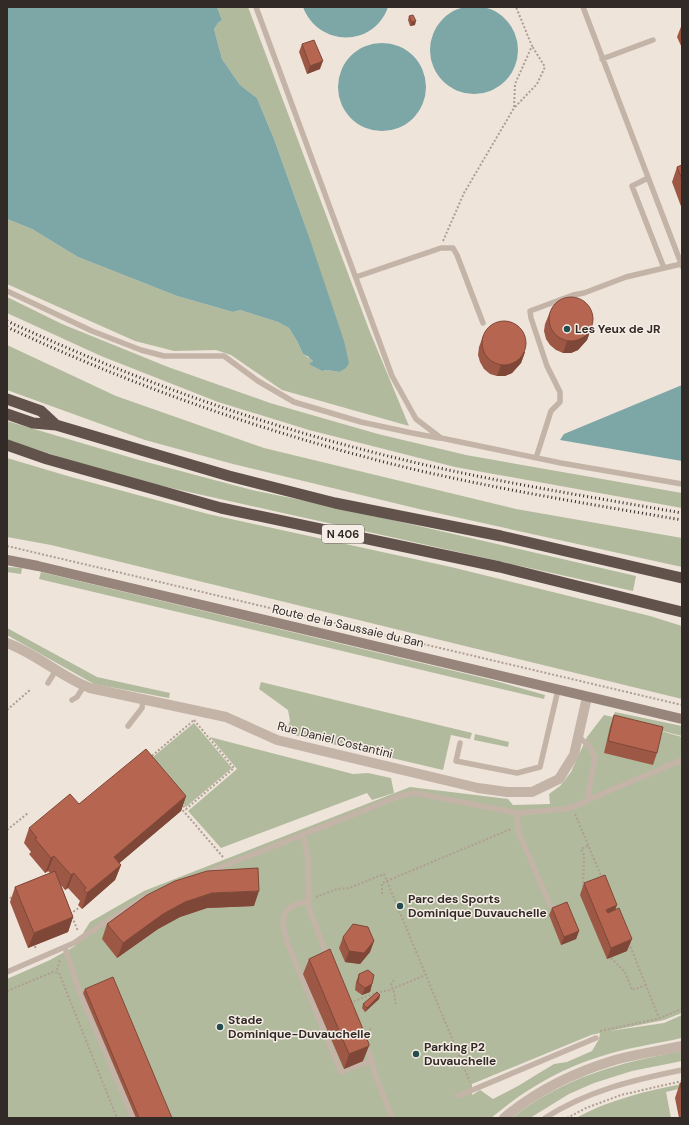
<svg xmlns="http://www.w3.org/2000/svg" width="689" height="1125" font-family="'DM Sans',sans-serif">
  <rect width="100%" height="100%" fill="#eee4da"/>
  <!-- green -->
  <path fill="#b1ba9c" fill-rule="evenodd" d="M217,7H248L370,332L409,426L282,390L231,355L216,350L174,351L135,341L7,284V219L32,229L78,257L177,296L233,312L240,310L278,322L289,328L297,341L303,354L313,361L310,364L322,371L327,370L339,372L307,231L274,139L257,98L240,85L222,59L214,29L218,23L222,20Z
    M7,297L62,324L168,367L270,403L378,434L466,455L682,493V508L455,467L309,430L218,402L101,356L7,313Z
    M7,345L116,396L264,448L516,509L682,538V567L419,509L233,464L145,440L7,390Z
    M7,421L139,460L252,490L336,507L636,576L633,591L153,484L69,460L7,440Z
    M7,458L71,477L208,514L451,567L650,616L682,626V699L51,545L7,537Z
    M7,567L22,568L21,574L7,572Z
    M41,572L492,680L545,695L544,699L39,579Z
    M7,628L97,677L170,693L169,698L94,684L7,635Z
    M261,682L472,733L470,739L451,735L443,770L285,733L290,721L288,710L259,689Z
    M615,712L682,726V736L639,725L682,737V1013L664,1020L609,1031L664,1023L682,1015V1038C654,1044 626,1048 599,1057C559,1069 523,1091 491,1118H7V979L50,960L75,946L90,922L144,891L410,787L508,799L513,805L550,804L549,794L560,786L571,772L587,737L604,715L613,717ZM600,1033L599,1039L592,1051L567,1062L554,1064L518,1086L493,1099L480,1090L472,1095V1084L591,1035Z
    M194,723L232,768L186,807L148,761Z
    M475,734L509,742L508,747L474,740Z
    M210,737L353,774L368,773L391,778L394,793L372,800L367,793L221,848L188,811L237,769Z
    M682,1051V1061L632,1071L594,1083L569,1094L530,1118H512C564,1077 618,1063 682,1051Z
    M682,1084V1088L666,1092L671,1118H576C608,1100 646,1091 682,1084Z"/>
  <!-- water -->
  <path fill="#7da6a7" d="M430 50a44 44 0 1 1 88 0a44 44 0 1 1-88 0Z
    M7,7H217L222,20L218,23L214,29L222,59L240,85L257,98L274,139L307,231L344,341L349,363L346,368L339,372L327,370L322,371L309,364L313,361L309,358V357L303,354L297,341L289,328L278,322L240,310L233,312L177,296L78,257L32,229L7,219Z
    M303,7H388C374,48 318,47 303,7Z
    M338 87a44 44 0 1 1 88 0a44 44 0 1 1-88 0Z
    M682,385V461L560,440L564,434Z"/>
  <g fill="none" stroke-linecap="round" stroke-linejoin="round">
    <!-- path -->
    <path stroke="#af9e92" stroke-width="2" stroke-dasharray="2 2" stroke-linecap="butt" d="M515,107L537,84L545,67L532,46
      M443,241L464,193L514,108L515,84L532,46L516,7
      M7,546L682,705
      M7,710L30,690
      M194,720L234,768L186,809L146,761Z
      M180,807L223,857
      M575,814L602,878
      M7,830L28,813
      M583,887L584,855L581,849L589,845
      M382,894V883L511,829
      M316,897L337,889L349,888L384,874L470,1082
      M7,898V899L13,897
      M70,914L80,907
      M72,917L78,931
      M629,943L659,1018
      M35,946L36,950
      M611,958L625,972L632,990L646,985
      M57,970L60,959
      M394,980L391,985L394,992L396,1006
      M7,991L53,972L59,973L117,1118
      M350,1003L375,993L389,990L426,975
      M600,1031L657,1019L682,1009
      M362,1033L373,1028
      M567,1118L586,1108L621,1095L682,1081"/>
    <!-- service -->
    <path stroke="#c4b4a8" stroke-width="5.5" d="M256,7L392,376L416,419L441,438L561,463L682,484
      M583,7L682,266
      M602,59L653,40
      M648,178L632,186L664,268
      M356,277L441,248H453L457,255L483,323
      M7,291L92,331L141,350L164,356H224L258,381L294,402L361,422L412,433L439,438
      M536,458L551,411L560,402V392L547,366L531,318L530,311L573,295L584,293L626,277L681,264
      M48,683L56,670
      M72,700L77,697L84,686
      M128,726L142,708L143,699
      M460,743L456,761L517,773L540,767L558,690
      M590,799L682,760
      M517,813L518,831L551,907
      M302,834L305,843L308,860L309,908L328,958
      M206,873L400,796L415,793L517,813L565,809L573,807L590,799L588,795L595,758L590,747L578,736
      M309,901C279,907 281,917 287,942L341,1072L364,1063L372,1061
      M65,948L81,996L133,1118
      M7,972L74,943L81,938L148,895
      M365,1043L372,1061L374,1071L392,1118
      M458,1096L596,1038
      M545,1118C587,1091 633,1080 682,1070"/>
    <!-- minor -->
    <path stroke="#c4b4a8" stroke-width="10" d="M7,643C37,654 61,677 90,688L226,717L277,740L478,788L507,792H532L559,779L574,755L587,697"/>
    <!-- tertiary -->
    <path stroke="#c4b4a8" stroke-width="10" d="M504,1118C536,1091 575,1072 615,1060C637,1054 660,1051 682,1046"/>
    <!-- secondary -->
    <path stroke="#97847a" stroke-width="10" d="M7,560L38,566L682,719"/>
    <!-- trunk -->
    <path stroke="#62524c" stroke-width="11" d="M7,399L41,411L56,425
      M7,414L33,423L56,425L229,476L335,503L501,536L682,578
      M7,445L47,459L221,508L500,567L682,612"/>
    <!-- rail -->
    <path stroke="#322a27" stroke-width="3" stroke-dasharray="1 3" stroke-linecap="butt" d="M7,321C126,376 249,421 376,453C477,479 580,495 682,513
      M7,327C135,387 267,433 404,467C496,489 589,504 682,520"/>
  </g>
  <!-- wall -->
  <path fill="#9d5845" d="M409,16L415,25L410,26L408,20Z
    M682,24V48L677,37Z
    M302,44L320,69L307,74L299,52Z
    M682,165V209L672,182L677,167Z
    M550,312L591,329L587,340L578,350L571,353H563L556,350L550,345L546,339L544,331L545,324Z
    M483,336L525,352L521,363L512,373L505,376H497L490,374L484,369L480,362L478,355L479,347Z
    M614,715L657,753L653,765L604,753L610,727Z
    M186,796L181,811L119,863L121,865L115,880L82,909L78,905L80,901L68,888L65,890L61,885L73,917L68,932L28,948L10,902L15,887L50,873L48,871L45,873L29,854L31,852L24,843L29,828Z
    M584,883L616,910L627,951L607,959L580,895Z
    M147,895L254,906L207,908L180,917L158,929L117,958L102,939L107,924Z
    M552,908L579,931L576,939L561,945L549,915Z
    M343,937L374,941L370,952L360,964L345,962L339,948Z
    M309,959L363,1061L344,1069L303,974Z
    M359,974L372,984L370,992L362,995L355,990L356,982Z
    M85,989L172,1118H136L83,993Z
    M380,995L379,999L365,1012L362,1008L363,1004Z
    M680,1083H682V1118H679L675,1098Z"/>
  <!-- shaded-wall -->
  <path fill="#7f4738" d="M416,21L415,25L410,26L412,22Z
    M323,61L320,69L307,74L310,66Z
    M591,329L587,340L578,350L571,353H563L567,341Z
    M525,352L521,363L512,373L505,376H497L501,365Z
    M186,796L181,811L109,872L114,857Z
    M54,856L48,871L45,873L51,858Z
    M121,865L115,880L82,909L87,893Z
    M74,873L68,888L65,890L71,875Z
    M259,891L254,906L207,908L180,917L158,929L117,958L123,943L163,914L185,902L212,893Z
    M617,905L613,916L602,921L606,910Z
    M73,917L68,932L28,948L34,933Z
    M579,931L576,939L561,945L564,937Z
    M632,939L627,951L607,959L611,948Z
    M374,941L370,952L360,964L345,962L349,951Z
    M372,984L370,992L362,995L365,988Z
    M380,995L379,999L365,1012L367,1008Z
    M369,1046L363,1061L344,1069L349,1054Z"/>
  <!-- building -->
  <path fill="#b66650" stroke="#7f4738" d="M413,15L416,21L412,22L409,16Z
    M314,40L323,61L310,66L302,44Z
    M682,165V179L677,167Z
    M549 319a22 22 0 1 1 44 0a22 22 0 1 1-44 0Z
    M482 343a22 22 0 1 1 44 0a22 22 0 1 1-44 0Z
    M614,715L663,727L657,753L608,741Z
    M146,749L186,796L114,857L121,865L87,893L84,890L86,888L74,873L71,875L54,856L51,858L35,839L37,838L29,828L70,794L79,804Z
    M258,868L259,891L212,893L185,902L163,914L123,943L107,924L147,895L175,881L207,871Z
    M55,871L73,917L34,933L15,887Z
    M605,875L617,905L606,910L608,913L619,908L632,939L611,948L584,883Z
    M567,902L579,931L564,937L552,908Z
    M353,924L368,927L374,941L364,953L349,951L343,937Z
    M330,949L369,1044V1046L349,1054L309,959Z
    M368,970L374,975L372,984L365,988L358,983L359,974Z
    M113,977L172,1118H139L85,989Z
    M377,992L380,995L367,1008L363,1004Z
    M680,1083H682V1093Z"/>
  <!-- markers -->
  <g fill="#224c4e" stroke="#f6eee6" stroke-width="1.5">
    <circle cx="567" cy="329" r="4"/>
    <circle cx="400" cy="906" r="4"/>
    <circle cx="220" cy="1027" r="4"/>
    <circle cx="416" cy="1054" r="4"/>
  </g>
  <g text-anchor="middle" stroke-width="3" stroke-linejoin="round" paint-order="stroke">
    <!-- shield labels -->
    <rect fill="#f6eee6" stroke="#6d6560" stroke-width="1" x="322" y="525" width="42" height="18" rx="3"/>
    <g font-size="11" font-weight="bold" fill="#322a27">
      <text x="343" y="538">N 406</text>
    </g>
    <!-- poi labels -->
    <g font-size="12" font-weight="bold" fill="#322a27" stroke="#f6eee6" text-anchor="start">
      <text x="575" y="333">Les Yeux de JR</text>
      <text x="408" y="903">Parc des Sports<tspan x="408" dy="14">Dominique Duvauchelle</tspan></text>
      <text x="228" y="1024">Stade<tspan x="228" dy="14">Dominique-Duvauchelle</tspan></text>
      <text x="424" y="1051">Parking P2<tspan x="424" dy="14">Duvauchelle</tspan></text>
    </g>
    <!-- street labels -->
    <g font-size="12" fill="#322a27" stroke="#f6eee6">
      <text transform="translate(348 626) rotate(13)" y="4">Route de la Saussaie du Ban</text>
      <text transform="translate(335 740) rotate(14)" y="4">Rue Daniel Costantini</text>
    </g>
  </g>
  <!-- border -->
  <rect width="689" height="1125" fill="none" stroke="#322a27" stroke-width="16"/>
</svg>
